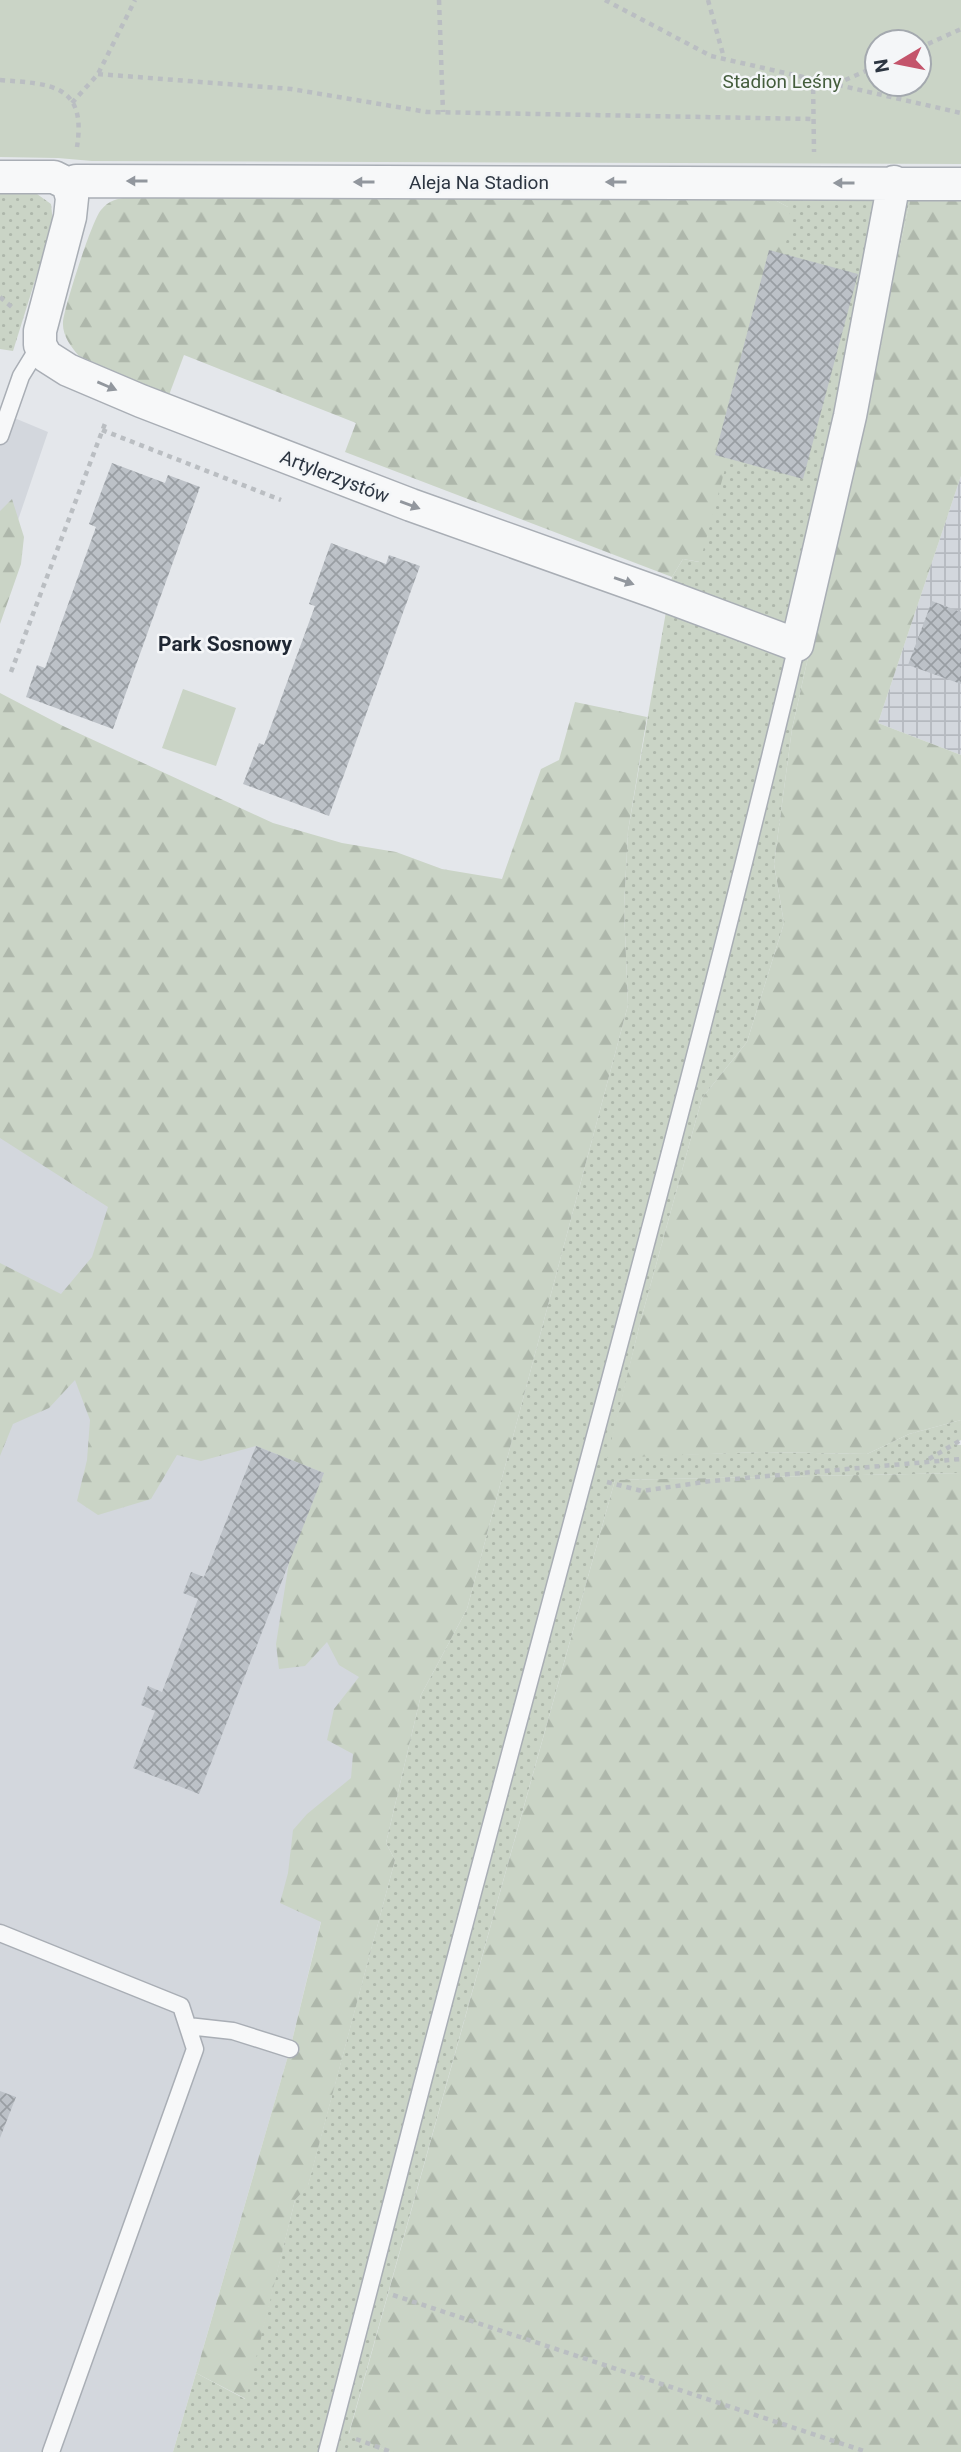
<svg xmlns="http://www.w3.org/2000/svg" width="961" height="2452" font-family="Roboto,sans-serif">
  <defs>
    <pattern id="industrial-grid" width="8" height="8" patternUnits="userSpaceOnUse" patternTransform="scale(1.75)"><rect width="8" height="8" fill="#d3d7dd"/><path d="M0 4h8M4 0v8" fill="none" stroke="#b5b9bf"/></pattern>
    <pattern id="grass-dots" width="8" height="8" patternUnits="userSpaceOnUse" patternTransform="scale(1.75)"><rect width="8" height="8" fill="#cad4c6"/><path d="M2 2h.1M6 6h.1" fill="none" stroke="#aeb7ab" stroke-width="1.8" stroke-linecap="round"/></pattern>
    <pattern id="forest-firs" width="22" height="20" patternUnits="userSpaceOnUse" patternTransform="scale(1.75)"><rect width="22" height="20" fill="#cad4c6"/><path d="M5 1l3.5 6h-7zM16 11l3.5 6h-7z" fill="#aeb7ab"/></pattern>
    <pattern id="building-cross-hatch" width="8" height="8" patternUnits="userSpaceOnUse" patternTransform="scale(1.75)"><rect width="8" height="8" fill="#bcc1c7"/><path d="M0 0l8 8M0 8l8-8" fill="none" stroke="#999ea3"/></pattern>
  </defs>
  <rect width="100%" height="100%" fill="#e4e7eb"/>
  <!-- built -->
  <path fill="#d3d7dd" d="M0,412L48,432L0,573Z
    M0,707L299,857L606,939L321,1921L290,2049L173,2452H0Z"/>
  <!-- industrial -->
  <path fill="url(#industrial-grid)" d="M961,476V755L878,723Z"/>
  <!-- grass -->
  <path fill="url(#grass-dots)" d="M0,191L37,194L51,204L53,223L13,351L0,349Z
    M775,200L910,201L792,729L774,864L784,923L747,1042L702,1098L640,1323L608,1457L761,1452L867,1454L909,1434L961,1420V1440L954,1444L961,1445V1473L615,1480L349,2433L390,2452H173L196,2373L245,2399L295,2200L308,2185L395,1860L386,1843L421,1695L467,1609L628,1005L624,908L628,831L672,577L683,559L699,562L788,207Z"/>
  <!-- forest -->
  <path fill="url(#forest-firs)" d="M129,197L775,200L788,207L791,224L700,562L683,559L672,577L345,452L356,423L184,355L169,395L79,356C71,347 62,335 63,322C64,308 92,220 101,210C109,200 117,199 129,197Z
    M910,201H961V476L878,723L961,755V1420L909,1434L867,1454L761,1452L607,1458L640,1323L702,1098L747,1042L784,923L774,864L792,729Z
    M12,499L24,537L21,564L0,624V511Z
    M0,693L63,726L273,823L342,843L396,852L442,869L502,879L541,769L559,760L575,702L647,717L628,831L624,908L628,1005L467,1609L421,1695L386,1843L395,1860L308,2186L295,2200L246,2399L196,2373L290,2049L321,1922L280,1903L288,1873L293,1830L307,1814L351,1778L353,1754L327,1740L334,1709L359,1677L339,1665L327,1642L305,1666L279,1669L276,1644L289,1562L324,1473L256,1446L201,1461L177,1455L151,1499L98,1515L77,1501L87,1460L90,1420L75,1380L49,1408L13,1424L0,1456V1263L61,1294L92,1257L108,1207L0,1138Z
    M961,1473V2452H390L349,2434L615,1480Z"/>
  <!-- park -->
  <path fill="#cad4c6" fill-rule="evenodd" d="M0,0H961V164L92,161L58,158L0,157ZM919,42V84H877V42Z
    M183,689L236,708L216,766L162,748Z"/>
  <!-- building -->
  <path fill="url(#building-cross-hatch)" d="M769,250L858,274L803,479L715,455Z
    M112,463L165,483L168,475L200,487L113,729L26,697L37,665L45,668L96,527L89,524Z
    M331,543L386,564L389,555L420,566L329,816L243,784L259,743L264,745L315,606L309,604Z
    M932,601L961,612V684L908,665Z
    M256,1446L324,1473L199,1794L133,1768L155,1711L141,1705L148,1686L162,1692L198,1599L183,1593L191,1572L204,1577Z
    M0,2091L16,2097L0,2138Z"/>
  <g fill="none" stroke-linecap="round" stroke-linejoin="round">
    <defs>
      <path id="lane" d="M0,436L21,376L40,345
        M0,1933L181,2006L195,2049L51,2452
        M188,2026L233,2031L290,2049
        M327,2452C359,2331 389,2210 421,2089C547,1608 682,1129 797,645"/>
      <path id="street" d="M0,177H54L68,184
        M68,184L72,198L70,217L40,331V345L46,356L68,370L141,401L411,505L658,593L797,645L850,416L894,182
        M68,184L76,181L961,184"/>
    </defs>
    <!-- lane casing -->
    <use href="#lane" stroke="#a9aeb5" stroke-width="19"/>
    <!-- street casing -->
    <use href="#street" stroke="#a9aeb5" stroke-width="35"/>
    <!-- path -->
    <path stroke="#babec2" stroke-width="4.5" stroke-dasharray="5 5" stroke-linecap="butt" d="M439,0L443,112
      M605,0L711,56L961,113
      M708,0L724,58
      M919,48L961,29
      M98,74L291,89L427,112L813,119
      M813,79L814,152
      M0,80C49,84 87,83 77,147
      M836,84L877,66
      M72,103L98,74L135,0
      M0,297L13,308
      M102,430L281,500
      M11,672L106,421
      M929,1459L961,1440
      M607,1482L642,1491L711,1481L961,1459
      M393,2295L867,2452
      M356,2439L391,2452"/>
    <!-- lane -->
    <use href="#lane" stroke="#f7f8f9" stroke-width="16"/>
    <!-- street -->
    <use href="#street" stroke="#f7f8f9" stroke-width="32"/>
  </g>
  <!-- one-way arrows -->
  <defs><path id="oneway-solid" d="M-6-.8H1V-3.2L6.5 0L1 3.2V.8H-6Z" transform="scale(1.75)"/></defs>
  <g fill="#92979e">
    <use href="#oneway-solid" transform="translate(137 181) rotate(-180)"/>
    <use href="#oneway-solid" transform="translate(364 182) rotate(-180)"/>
    <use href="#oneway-solid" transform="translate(616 182) rotate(-180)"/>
    <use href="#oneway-solid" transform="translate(844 183) rotate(180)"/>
    <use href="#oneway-solid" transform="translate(107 386) rotate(23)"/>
    <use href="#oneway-solid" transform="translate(410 505) rotate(20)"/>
    <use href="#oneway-solid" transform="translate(624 581) rotate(19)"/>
  </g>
  <g text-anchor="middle" stroke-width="5" stroke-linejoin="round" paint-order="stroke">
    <!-- park labels -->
    <g font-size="19" fill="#445d3c" stroke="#f4f6f8">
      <text x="782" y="88">Stadion Leśny</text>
    </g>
    <!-- street labels -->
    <g font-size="19" fill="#2d3642" stroke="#f4f6f8">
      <text x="479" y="189">Aleja Na Stadion</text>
      <text transform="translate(335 476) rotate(21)" y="7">Artylerzystów</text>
    </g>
    <!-- neighbourhood labels -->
    <g font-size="21" font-weight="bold" fill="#1f2733" stroke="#f4f6f8">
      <text x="225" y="651">Park Sosnowy</text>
    </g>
  </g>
  <!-- north arrow -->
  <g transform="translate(898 63) rotate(260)"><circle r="33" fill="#f4f6f8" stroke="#a4a9af" stroke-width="2"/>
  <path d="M0-5L12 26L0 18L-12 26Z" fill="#c4556c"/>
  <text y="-10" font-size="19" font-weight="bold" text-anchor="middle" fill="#2d3642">N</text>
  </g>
</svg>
